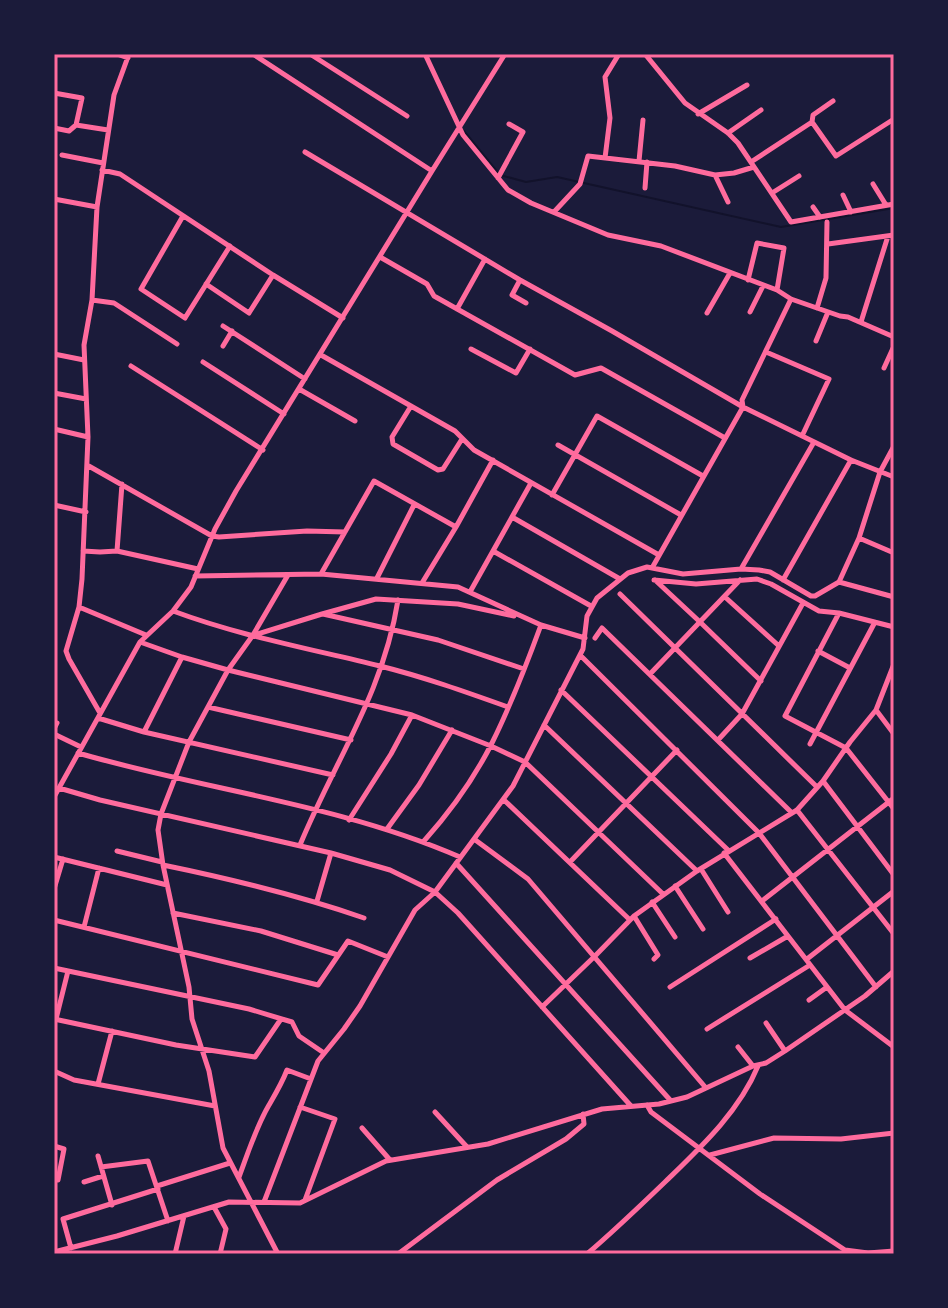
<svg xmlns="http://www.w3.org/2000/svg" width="948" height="1308" font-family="Inter,sans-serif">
  <rect width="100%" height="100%" fill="#1b1b3a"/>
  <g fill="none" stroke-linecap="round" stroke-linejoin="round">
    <!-- stream -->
    <path stroke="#12122b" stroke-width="2" d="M464,131L500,175L526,182L557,177L781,227L894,208"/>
    <!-- minor -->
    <path stroke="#ff6b9d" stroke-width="5" d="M117,54L128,58
      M253,54L432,171
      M310,54L407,116
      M425,54L463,135L508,190L531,203L608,235L661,246L777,290L791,299L840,316L848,317L894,337
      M645,54L685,103L728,133L738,143L791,222L894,204
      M54,93L82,98L76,125L69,131L54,128
      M833,101L813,115L812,122L836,156L894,119
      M698,114L747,85
      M76,125L108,130
      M728,133L761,110
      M305,152L520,280L612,331L743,407L851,460L894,477
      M62,155L103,163
      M605,158L610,118L605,77L619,54
      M639,161L643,120
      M751,162L812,122
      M102,170L120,174L273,275L343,318
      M715,175L728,202
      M498,178L523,132L509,124
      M873,184L886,205
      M645,188L647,162
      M772,193L799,176
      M843,195L851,212
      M54,199L97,207
      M813,207L820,217
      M554,212L580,184L588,156L675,166L715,175L734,173L754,167
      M183,216L141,289L185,318L230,246
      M828,244L894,235
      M380,257L427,284L434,296L575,375L601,368L725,438
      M520,280L512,295L526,303
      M748,280L757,243L784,248L777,290
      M206,284L249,313L273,275
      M92,300L114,303L177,344
      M817,308L826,278L827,222
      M457,309L485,259
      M750,312L763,286
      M707,313L730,273
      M861,322L888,236
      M223,326L305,379
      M816,341L828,312
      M223,346L232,331
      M471,349L516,373L530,349
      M766,352L829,379L802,436
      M54,354L84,360
      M321,355L455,431L474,450L659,555
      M203,362L284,414
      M131,366L263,450
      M884,368L894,346
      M299,389L355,421
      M54,393L86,399
      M411,406L392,437L393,444L438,470L443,469L462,439
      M54,429L88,437
      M558,445L681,515
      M87,465L212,536L219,537L307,531L345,532
      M552,495L597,416L703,476
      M54,505L86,512
      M512,517L620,579
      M859,538L894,553
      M83,551L100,552L117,551L198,569
      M117,551L122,484
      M493,551L591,606
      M652,568L743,407L742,400L791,299
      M741,569L814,442
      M321,574L374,481L456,527
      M195,576L321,574L458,587L541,625L585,638
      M377,578L414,505
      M654,580L696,584L757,579L771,584L819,611L839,613L894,627
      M655,580L700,622L761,681
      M783,580L851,460
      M839,582L859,538L880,472L894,446
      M422,583L456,527L493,460
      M470,592L531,483
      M620,594L817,787
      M725,597L779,646
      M79,607L146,635
      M173,611C240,636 311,649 380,666C424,677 466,692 508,707
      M839,613L785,716L846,748L894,809
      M323,614L438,640L524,669
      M254,635L322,614L376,599L458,604L514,616
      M595,638L602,628L791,812
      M140,642L182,657L228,670L412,715L491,746L525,762L663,894
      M818,651L850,668
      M580,655L759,833L876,987
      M650,674L740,580
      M561,690L728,850
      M208,707L351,740
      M876,710L894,734
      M100,713L69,659L66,651L79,607L82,579L88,437L84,345L92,300L97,207L114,95L129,54
      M98,718L144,732L333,775
      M544,725L697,871
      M54,729L57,723
      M144,732L182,657
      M54,734L81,747
      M718,740L742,714L803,603
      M810,744L875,622
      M78,753C205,790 338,804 460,857
      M823,781L894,875
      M59,788L100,800L331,853L390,870L435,892L458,913L631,1106
      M54,797L140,642L173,611L191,587L215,529L236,491L432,171L505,54
      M504,800L630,920
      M797,810L894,934
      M349,820L391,754L412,715
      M387,829L419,785L452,730
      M474,839L528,879L706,1088
      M424,841C450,812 473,780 491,745C510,707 526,666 541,625
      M300,845C335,760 383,694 398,600
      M117,851L162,862
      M724,853L845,1010L894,1047
      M54,857L167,885
      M570,862L677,750
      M456,863L671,1101
      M163,865C231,879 298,895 364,918
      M701,869L728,912
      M675,886L703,929
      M54,889L63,859
      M317,901L331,853
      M762,901L894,798
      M652,902L675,937
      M173,913L261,931L338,955
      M634,916L658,955L654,959
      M54,920L318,985L348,941L388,957
      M84,927L99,868
      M750,958L788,936
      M807,959L894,891
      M54,968L249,1009L292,1022L299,1036L324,1053
      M670,987L776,919
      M809,1000L827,987
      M542,1007L595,956L634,916L697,871L797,810L823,781L850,742L876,710L894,664
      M54,1019L176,1045L255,1057L281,1019
      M56,1019L68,971
      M766,1023L785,1051
      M707,1029L810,965
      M738,1047L753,1066
      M54,1071L74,1080L215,1106
      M98,1084L112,1031
      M647,1105L651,1112L760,1194L845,1250L868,1253L894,1251
      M300,1107L335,1119L305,1200
      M435,1112L467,1147
      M362,1128L390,1160
      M54,1146L64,1149L58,1180L54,1179
      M710,1155L774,1138L841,1139L894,1133
      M98,1156L112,1205
      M101,1167L148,1161L168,1221
      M239,1177C248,1153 256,1127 269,1105C276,1093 282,1083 287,1070L311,1079
      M84,1182L103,1176
      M157,1186L230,1163
      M264,1202L318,1061L344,1029L360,1006L415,910L435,892L513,786L583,649L587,616L597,598L628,573L647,567L683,574L741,569L759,570L770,572L811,596H815L839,582L894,597
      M214,1207L226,1229L220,1254
      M71,1248L63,1219L158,1189
      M54,1252L117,1236L229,1202L300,1203L386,1161L488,1144L602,1109L659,1104L687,1097L753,1066L766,1063L785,1051L865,996L894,971
      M175,1254L184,1216
      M278,1254L223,1148L209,1071L192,1019L189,987L163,865L158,830L161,814L189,742L228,670L253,635L288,575
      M398,1254L497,1180L566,1139L584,1124L583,1114
      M587,1254C614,1231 639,1207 665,1182C700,1148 739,1112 758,1066"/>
  </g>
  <!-- border -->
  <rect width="948" height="1308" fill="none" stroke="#1b1b3a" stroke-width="112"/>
  <rect x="56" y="56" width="836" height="1196" fill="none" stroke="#ff6b9d" stroke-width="3"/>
</svg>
